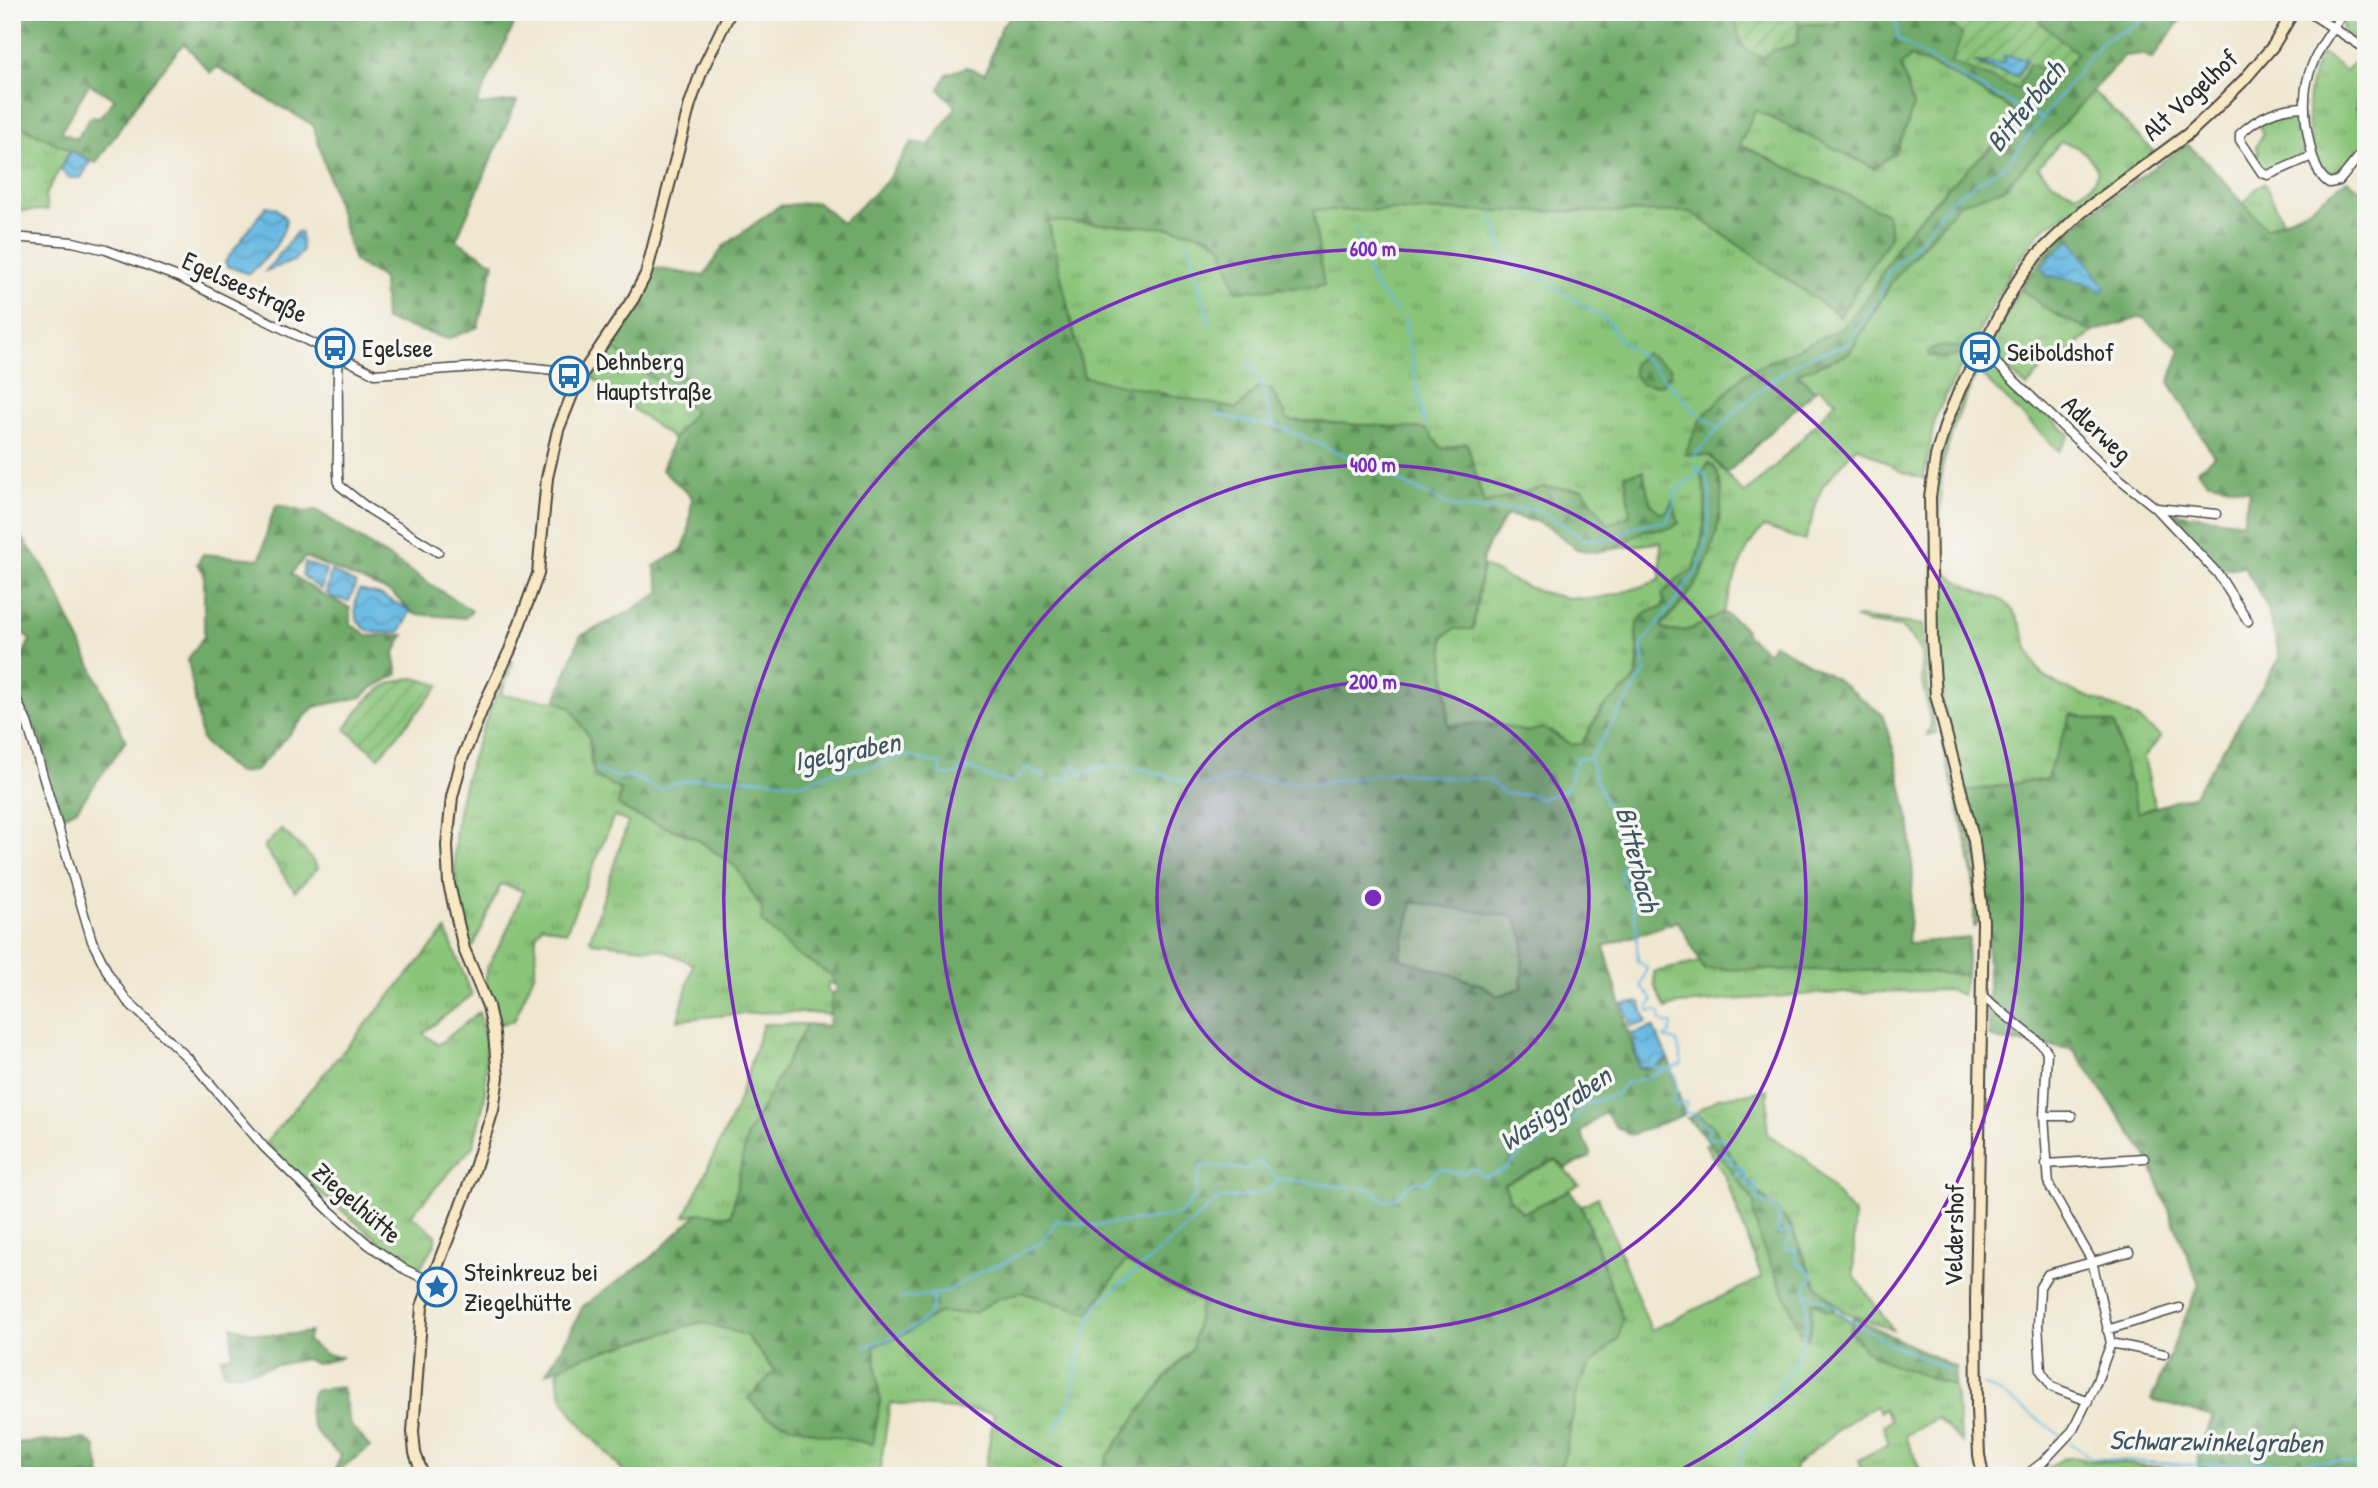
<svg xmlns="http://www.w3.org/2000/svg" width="2378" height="1488" font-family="'Patrick Hand',sans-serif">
  <defs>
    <pattern id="grass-tufts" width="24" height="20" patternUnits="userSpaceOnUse" patternTransform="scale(1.75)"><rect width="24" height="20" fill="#8ac479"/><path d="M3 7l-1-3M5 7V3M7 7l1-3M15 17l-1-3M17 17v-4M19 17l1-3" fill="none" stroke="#719f63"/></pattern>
    <pattern id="forest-firs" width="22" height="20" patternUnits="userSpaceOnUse" patternTransform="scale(1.75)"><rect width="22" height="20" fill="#6faa69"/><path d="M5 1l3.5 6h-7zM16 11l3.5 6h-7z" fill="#5b8b57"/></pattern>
    <pattern id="garden-furrows" width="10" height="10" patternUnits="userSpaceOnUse" patternTransform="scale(1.75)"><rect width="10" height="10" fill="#8ac479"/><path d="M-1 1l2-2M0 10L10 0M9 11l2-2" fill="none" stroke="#719f63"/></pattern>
    <pattern id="water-waves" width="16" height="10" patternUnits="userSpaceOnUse" patternTransform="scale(1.75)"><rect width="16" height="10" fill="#68b9e3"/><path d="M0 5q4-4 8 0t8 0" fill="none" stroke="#5697b8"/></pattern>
  </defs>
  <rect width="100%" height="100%" fill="#f6f6f2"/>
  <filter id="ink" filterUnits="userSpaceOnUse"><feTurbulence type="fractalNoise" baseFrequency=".0143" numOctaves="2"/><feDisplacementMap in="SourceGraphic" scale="14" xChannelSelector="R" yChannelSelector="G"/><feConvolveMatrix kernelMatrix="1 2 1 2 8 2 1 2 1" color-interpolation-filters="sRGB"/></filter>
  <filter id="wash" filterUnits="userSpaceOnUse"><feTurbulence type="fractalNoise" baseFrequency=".00686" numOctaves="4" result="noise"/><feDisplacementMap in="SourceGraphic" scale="28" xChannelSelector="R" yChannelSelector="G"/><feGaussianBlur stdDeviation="1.57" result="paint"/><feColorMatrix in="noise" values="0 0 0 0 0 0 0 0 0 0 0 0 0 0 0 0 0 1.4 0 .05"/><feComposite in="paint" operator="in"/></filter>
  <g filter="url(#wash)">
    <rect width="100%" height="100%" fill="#efe7d0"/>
    <!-- grass -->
    <path fill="url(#grass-tufts)" stroke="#5a7852" stroke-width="2" fill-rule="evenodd" d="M1799,12H1836L1839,24H1797Z
      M2350,12L2366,17V47L2342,31V24Z
      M2363,52L2366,55V86L2356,104L2360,119L2366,125C2366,130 2367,138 2365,142C2360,152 2338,177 2328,178C2303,149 2302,84 2322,53L2346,71Z
      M1910,56L1949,73L2012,109L2005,135L1947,188L1902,238L1870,294L1843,328L1745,373L1710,456L1744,494C1778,465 1807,435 1836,401L1818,387L1814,391L1797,373L1849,354L1893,280L1959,204L2005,188L2093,91L2154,152L2080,206L2048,225L2039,233L2009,274L1935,417L1924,479L1900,471L1857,446L1822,487L1805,541L1764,527C1741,548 1734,584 1723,612C1705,622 1682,639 1662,628V624C1671,616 1675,608 1683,599C1707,569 1712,551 1720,514L1701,474C1711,508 1703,541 1692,573L1677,580L1661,608L1647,611L1636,634L1638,663L1636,676L1629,686L1602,709L1581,744H1570L1552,731L1527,732L1495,724L1448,725L1443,637L1454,629H1473L1483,565C1516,584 1557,603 1597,598C1619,595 1639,587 1660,580L1661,542L1613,549L1645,530H1661L1672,502L1667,511L1660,513L1625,475L1630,516L1608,524L1543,487L1484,504L1467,443L1442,449L1425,429L1288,420L1258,387L1237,409L1084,377L1048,220C1084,223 1199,222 1221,246C1229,254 1232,280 1236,291L1313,210L1691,212L1840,316L1887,214L1740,145L1755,109L1874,168L1913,105L1901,66ZM2061,142C2080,146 2089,154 2098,171C2093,185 2089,188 2076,194L2053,183L2038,167Z
      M2295,111L2302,116L2305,149C2296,162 2277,170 2261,169L2254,156L2259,152L2256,147L2263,133L2257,124L2275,115Z
      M12,122L70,150L45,196L48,210L12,211Z
      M2264,183L2283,220L2266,229L2243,204L2258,186Z
      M2020,289L2053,313L2093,332L2063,357L2053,356L2027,387L1987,350Z
      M608,344L695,411L673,439L592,377L590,372Z
      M1984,356L2070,435L2059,451L1977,371L1955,423L1942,467L1938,562C1946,577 1970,588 1986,594C1993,597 2000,598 2006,603C2026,621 2024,655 2043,675C2053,686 2104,702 2121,710C2136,717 2149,727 2161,737L2144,757L2155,807L2138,814L2114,724L2071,714L2047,779L1966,791L1948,733L1936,664L1932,521L1939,455L1958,404Z
      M1857,617L1923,625L1928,685L1936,733L1927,735L1931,725L1922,679L1921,654L1917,645L1901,627L1868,623L1855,619Z
      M510,660L513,662L501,695L556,701L571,708L589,737L591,765L621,790L632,814L697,839L737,868L762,909L794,952L834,976L835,985L829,982L827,989L832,994V1015C781,1009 729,1014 678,1020L693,964L662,950L592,942L590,939L628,822L614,816L566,932L542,925L536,936L535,972L514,1021L499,1024L485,983L487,968L506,933L523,891L501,884L473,947L469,944C465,925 460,906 457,887C444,806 482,732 510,660Z
      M1941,740L1970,836L1978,909L1977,926L1974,927V885L1968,848Z
      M281,829L305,851L318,868L295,891L264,847Z
      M1412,902L1514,916L1524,939L1521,989L1498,996L1482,985L1400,958Z
      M446,930L472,995L423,1033L438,1045L479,1012L486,1042L485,1098L473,1146L411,1215L436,1235L434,1246L417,1272L297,1174L266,1142Z
      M1700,962L1704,969L1904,971L1966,975L1962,995L1950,990L1814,994L1679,1004L1666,1009L1655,987L1654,972Z
      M763,1024H807L747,1136L731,1216L698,1213L685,1216L736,1108Z
      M1768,1090L1767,1134L1806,1159L1854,1214V1275L1893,1330L1844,1312L1816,1285L1790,1223L1749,1183L1710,1123L1694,1114L1718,1098Z
      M1710,1142L1754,1202V1216L1779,1284L1797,1321L1800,1336L1807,1340L1811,1329V1303L1816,1302L1827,1311H1834L1852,1323L1850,1331L1889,1363L1954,1386L1962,1443L1937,1418L1905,1436L1920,1469L1901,1476H1863L1858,1460L1889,1444L1883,1425L1891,1421L1884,1409L1879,1412L1875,1406L1845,1424L1794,1467L1796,1476H1557L1566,1451L1578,1387L1593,1362L1618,1339L1603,1261L1581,1206L1598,1197L1651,1330L1762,1278L1725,1176L1705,1145Z
      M1556,1160L1579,1185L1523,1213L1510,1199L1504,1184Z
      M1125,1261L1201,1303L1192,1348L1162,1382L1107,1457L1100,1476H984L994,1413L890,1403L879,1476H627C606,1448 551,1406 558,1369L574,1360L701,1322L746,1335L775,1372L872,1444L880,1401L874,1346L908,1332L938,1313H974L997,1299L1022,1292L1089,1313Z
      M2066,1457L2173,1469L2193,1476H2033Z"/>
    <!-- forest -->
    <path fill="url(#forest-firs)" stroke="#4d6a4a" stroke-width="2" fill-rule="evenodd" d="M12,12H520L476,105L517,101L456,240L494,263L478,327L448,339L385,320L383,279L354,261L313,125L251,90L218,67L210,73L184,43L146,90L96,163L12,122ZM89,84L115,99L99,118L91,117L76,139L61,132Z
      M1014,12H1734L1741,45L1774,50L1797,44V24H1839L1836,12H1951L1948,19L1962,35L1953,63L2018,89L2029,64L2077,54L2039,21L2046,12H2186L2152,59L2143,54L2124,56L2005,188L1959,204L1893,280L1849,354L1798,373L1814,391L1727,473L1710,456L1685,454L1700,420L1745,373L1843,328L1870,294L1902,238L1947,188L2005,135L2011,109L1949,73L1910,56L1901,66L1913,105L1908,124L1895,153L1874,168L1755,110L1740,145L1887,214L1891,235L1840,316L1691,212L1313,210L1324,286L1236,291L1223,247L1209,236L1171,228L1048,221L1084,377L1237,409L1258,387L1271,389L1288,420L1426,429L1442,449L1467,443L1484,504L1543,487L1583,489L1608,524L1630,516L1625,475L1643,471L1650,503L1661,513L1667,511L1673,501L1679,523L1672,528L1645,530L1613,549L1594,552L1577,549L1550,528L1534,521L1507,515L1490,542L1483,558L1473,629H1454L1443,637L1448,725L1495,724L1527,732L1543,728L1570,744H1581C1590,733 1594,718 1604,707C1613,697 1629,690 1635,678C1648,650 1616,617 1661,608L1664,603L1662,595C1669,586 1681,574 1692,572C1703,540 1711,508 1701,474L1709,463C1736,482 1712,560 1697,582C1689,595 1673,614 1662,623V628C1682,639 1706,622 1723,612L1743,626L1747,636L1768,652L1773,643L1836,679L1882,714L1894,751L1910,824L1913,878L1908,943L1969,938L1966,975L1904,971L1704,969L1678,921L1604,946L1639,1069H1656L1669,1060L1684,1115L1631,1135L1615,1126L1605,1112L1580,1133L1591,1152L1590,1157L1566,1168L1556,1160L1504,1184L1510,1199L1523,1213L1570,1190L1581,1206L1623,1319L1618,1339L1593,1362L1578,1387L1566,1451L1557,1476H1100L1107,1457L1162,1382L1192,1348L1201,1303L1126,1261L1089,1313L1022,1292L997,1299L974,1313H938L908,1332L874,1346L880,1401L873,1444L815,1433L766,1417L748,1398L775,1371L746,1335L701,1322L574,1360L546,1373L569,1335L583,1306L651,1258L698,1213L731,1216L747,1136L807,1024L829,1026L832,994L837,990L833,976L794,952L762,922V909L737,868L697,839L632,814L618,805L621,790L594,776L589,737L571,708L556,701L580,636L625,614L661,592L654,566L682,550L688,535L692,497L662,470L673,439L695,411L608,344L631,311L655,268L704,276L723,247L779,206L817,202L842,223L886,182L912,142L929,145L956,107L939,89L947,74L967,67L985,74L1001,27ZM1412,902L1515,917L1524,939L1521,988L1498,996L1482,985L1400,958Z
      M2187,144L2209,164L2266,229L2310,208L2347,180L2361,190L2366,185V1476H2202C2192,1456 2205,1435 2213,1417L2151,1400L2199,1284L2147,1156L2073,1049L2002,1041L1989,1036L1987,928L1966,791L2046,779L2071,714L2114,724L2138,813L2194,795L2280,658L2267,607L2244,566L2218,570L2161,511L2243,522L2249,490L2206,481L2198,470L2214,456L2169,382L2181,350L2142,317L2093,332L2053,313L2020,289C2059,225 2128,187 2187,144Z
      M1945,346L1969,348L1966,354L1945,358L1929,356L1928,352L1933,348Z
      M1645,353L1671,368L1670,376L1666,377L1663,385L1641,384L1634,376L1633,364Z
      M277,505L305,512L316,510L472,611L465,618L414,614L392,593L305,557L291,574L321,594L350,608V624L369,636L404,635L394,654L398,674L369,690L362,697L314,707L255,771L237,773L202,741L188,659L204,636V573L197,564L203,554L260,559C266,540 267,522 277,505Z
      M12,523L43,566L55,588L126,741L77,809L61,817L42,743L12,683V678L30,640L12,622Z
      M1697,1115L1710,1123L1749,1183L1789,1224L1816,1285L1835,1305L1834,1311H1827L1816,1302L1812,1303L1811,1329L1808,1337L1798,1330L1791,1306L1761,1244L1754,1216V1202L1710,1142L1687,1118Z
      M1853,1317L1955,1367L1954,1386L1889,1363L1864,1350L1850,1331Z
      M232,1326C257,1336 284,1337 310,1332L307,1341L325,1354L343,1357L316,1364L305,1359L242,1373H224L221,1357L232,1355Z
      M342,1387L350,1425L370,1447L343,1467L341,1476H326L334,1471L341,1456C317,1434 301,1425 314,1390Z
      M86,1439L95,1447L101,1476H12V1443Z"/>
    <!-- garden -->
    <path fill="url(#garden-furrows)" stroke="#5a7852" stroke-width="2" fill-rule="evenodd" d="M1734,12H1799L1797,44L1774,50L1765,57C1738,55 1739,35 1734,12Z
      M1951,12H2046L2039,21L2077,53L2059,76L2029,64L2018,89L1952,63L1962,35L1948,19ZM2005,61L2025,63L2017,76L1983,67L1974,62L2002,64Z
      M414,678L440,685L379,757L345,729C363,703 379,681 414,678Z"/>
    <!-- water -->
    <path fill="url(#water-waves)" stroke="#4a7287" stroke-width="2" d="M2006,56L2026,59L2017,76L1974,62L2002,64L2004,61L2003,58Z
      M71,151L91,161L81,178H70L60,169Z
      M266,206L276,208L286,219C284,241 266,259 249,274L227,266L225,262Z
      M297,232L301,233L302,252L294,261L266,271Z
      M2071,239L2104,285V290L2101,292C2089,279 2068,281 2052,276L2048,277L2041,268L2052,255Z
      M305,563L326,570L321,590L302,575Z
      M331,571L356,584L349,601L334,598L326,592Z
      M359,590L380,595L410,610L406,622L400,632C392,632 377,634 370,631C352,623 353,606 359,590Z
      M1640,1002L1647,1022L1631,1027L1623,1004Z
      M1653,1027L1668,1059L1653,1068L1639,1067L1632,1034Z"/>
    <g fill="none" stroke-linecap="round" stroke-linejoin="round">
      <!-- stream -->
      <path stroke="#68b9e3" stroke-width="2" d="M1896,12L1898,39L1960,77L2041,118
        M1492,214C1504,252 1503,272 1548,280
        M1355,230L1373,285L1397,311
        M1187,241L1210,325
        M1551,285L1610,323L1617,337L1646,360L1699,414L1719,429
        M1879,297L1888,272L1915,246L1952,199L2007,164L2103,40L2130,28L2156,12
        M1404,318L1425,424
        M1247,364L1261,381L1274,425
        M1216,414L1253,423L1274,425L1305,437L1454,507L1480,510L1537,509L1585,539H1615L1634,526L1668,521L1670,510L1673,508L1677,489L1701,471
        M1692,458L1739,407L1784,371L1808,357L1847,345L1876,302
        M1656,627L1698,569L1708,534L1710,491L1706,476L1694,464
        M596,770L619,778L629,776L662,790L668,785L697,779H763L802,784L833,772L865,768L905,755L941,764V775L950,776L969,768L986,776L1010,783L1017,779L1026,768L1046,777
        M1054,780L1067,779L1075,765L1081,775C1109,755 1156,772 1185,782
        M1203,786L1231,778L1314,784L1398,772L1451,778L1487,779L1505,794H1527L1542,799L1566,790L1577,759L1589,758
        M1653,1068L1665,1069
        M1670,1070L1677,1077V1091L1671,1103L1677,1107L1682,1101L1687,1103L1684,1112L1696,1115L1701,1124L1710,1126L1707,1137L1713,1139L1718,1136L1727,1144L1723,1154L1732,1158L1730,1164L1743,1168L1735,1177L1746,1173L1748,1186L1756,1183L1753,1190L1760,1191L1756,1200L1770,1205L1780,1215L1777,1233L1782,1235L1786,1230L1791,1232L1785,1249H1796V1263L1805,1267L1813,1276L1805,1287C1809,1296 1808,1304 1807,1314C1807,1326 1805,1339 1800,1351C1789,1382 1730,1445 1740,1476
        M1360,1188L1374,1191L1384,1201C1407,1200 1402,1176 1427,1182C1442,1164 1436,1168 1457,1173L1461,1171L1464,1174L1471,1168L1479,1172L1481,1176H1488L1506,1169L1520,1154L1568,1127L1584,1105L1616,1094L1626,1082L1631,1083L1682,1064L1677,1041L1664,1038L1670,1034L1672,1023H1665L1660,1019V1013L1655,1010L1651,1012L1648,1008L1653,1001L1641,987L1647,967L1638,962L1636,923L1628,887L1623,882L1620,873L1624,863L1613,819L1596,780L1590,758L1646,671L1641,646L1653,630
        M1809,1294L1835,1306L1843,1315L1891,1344L1954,1372
        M900,1299L943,1293L988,1268L1007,1262L1029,1248L1039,1245L1057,1220L1095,1225L1162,1218L1181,1214L1194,1198L1201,1166L1247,1169L1258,1162L1280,1179L1351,1187
        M864,1347C880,1342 923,1328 931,1312C933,1308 932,1300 933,1295
        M1983,1385L2003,1394L2060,1435
        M1055,1429L1073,1394L1076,1365L1096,1306L1220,1198C1240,1197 1265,1198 1279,1180
        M2070,1442L2091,1458L2184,1465L2340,1461L2366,1469"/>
    </g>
  </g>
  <g filter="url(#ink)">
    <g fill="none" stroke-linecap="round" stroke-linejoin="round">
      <defs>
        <path id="street" d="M2308,12L2366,49
          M2344,12C2310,60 2296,85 2310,145C2313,159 2317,175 2329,183L2339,181L2366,148
          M2366,92L2360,110L2366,119
          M2304,107C2278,108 2259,116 2240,134V140L2262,173L2268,175L2312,156
          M12,237L73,242L106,250L178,277L375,374L507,365L582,373
          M1981,349L2106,468L2156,508L2216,514
          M339,355C337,378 338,400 338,423C339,444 336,464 339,485L369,509L438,552
          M2156,508L2218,574L2248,621
          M12,691L27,722L92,941L108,973L127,1001L191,1061L264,1147L331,1212L369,1245L404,1269L430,1281
          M1981,995L2040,1043L2047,1051L2044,1116L2049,1185L2092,1261L2111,1343L2097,1381L2073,1430L2043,1462L2025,1476
          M2044,1116H2072
          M2046,1164L2144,1158
          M2107,1330L2179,1308
          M2111,1343L2164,1354
          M2088,1401L2052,1387L2041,1371L2038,1325L2040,1287L2048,1274L2129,1252"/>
        <path id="secondary" d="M423,1476L415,1453L413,1432L422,1306L473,1174L493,1110L498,1077L494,1034L488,1006L464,949L449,884L447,845L452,797L462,759L483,707L510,650L538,574L547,478L558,430L578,380L633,299L646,274L690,104L702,70L730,12
          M1983,1476L1979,1455L1977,1409L1976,1302L1983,921L1974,841L1936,695L1932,640L1930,497L1936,456L1946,423L1960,389L2017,282L2036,256L2082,212L2188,134L2216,108L2243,81L2273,46L2293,12"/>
      </defs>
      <!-- street casing -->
      <use href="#street" stroke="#484744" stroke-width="11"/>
      <!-- secondary casing -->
      <use href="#secondary" stroke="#484744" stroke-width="14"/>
      <!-- street -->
      <use href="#street" stroke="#fff" stroke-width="8"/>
      <!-- secondary -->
      <use href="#secondary" stroke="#f8e8c3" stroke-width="10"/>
    </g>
  </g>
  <!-- distance rings -->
  <circle cx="1373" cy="898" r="216" fill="#7b2cbf" fill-opacity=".12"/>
  <g fill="none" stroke="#7b2cbf" stroke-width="3.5">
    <circle cx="1373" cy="898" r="216"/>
    <circle cx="1373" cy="898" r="433"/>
    <path d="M1073 1474A649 649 0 1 1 1673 1474"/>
  </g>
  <!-- icons -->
  <defs>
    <symbol id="bus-ring" viewBox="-11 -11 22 22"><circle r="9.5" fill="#f6f6f2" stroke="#1f6fb2" stroke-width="1.5"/><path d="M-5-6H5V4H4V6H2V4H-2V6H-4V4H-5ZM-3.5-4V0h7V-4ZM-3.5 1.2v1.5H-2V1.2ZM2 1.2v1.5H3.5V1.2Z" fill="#1f6fb2"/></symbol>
    <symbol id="sight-ring" viewBox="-11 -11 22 22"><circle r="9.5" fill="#f6f6f2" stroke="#1f6fb2" stroke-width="1.5"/><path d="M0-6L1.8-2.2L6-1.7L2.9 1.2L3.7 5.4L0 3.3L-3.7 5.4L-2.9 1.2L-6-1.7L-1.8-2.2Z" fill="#1f6fb2"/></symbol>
  </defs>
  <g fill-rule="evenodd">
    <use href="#bus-ring" x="313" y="326" width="44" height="44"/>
    <use href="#bus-ring" x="1958" y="330" width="44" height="44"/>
    <use href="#bus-ring" x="547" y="354" width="44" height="44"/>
    <use href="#sight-ring" x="415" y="1265" width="44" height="44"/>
  </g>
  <g text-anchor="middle" stroke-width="7" stroke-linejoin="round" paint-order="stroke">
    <!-- street labels -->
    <g font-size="26" fill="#2b2b2b" stroke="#f6f6f2">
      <text transform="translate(2190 95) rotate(-43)" y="9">Alt Vogelhof</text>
      <text transform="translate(245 287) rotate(25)" y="9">Egelseestraße</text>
      <text transform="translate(2097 429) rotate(43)" y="9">Adlerweg</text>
      <text transform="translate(357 1203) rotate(41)" y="9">Ziegelhütte</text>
      <text transform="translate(1954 1235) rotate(-89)" y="9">Veldershof</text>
    </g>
    <!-- poi labels -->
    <g font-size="26" fill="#2b2b2b" stroke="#f6f6f2" text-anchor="start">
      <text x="362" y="357">Egelsee</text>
      <text x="2007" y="361">Seiboldshof</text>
      <text x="596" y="370">Dehnberg<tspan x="596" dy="30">Hauptstraße</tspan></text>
      <text x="464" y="1281">Steinkreuz bei<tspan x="464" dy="30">Ziegelhütte</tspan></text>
    </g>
    <!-- water labels -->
    <g font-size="28" font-style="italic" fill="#3d5662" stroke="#f6f6f2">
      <text transform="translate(2025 106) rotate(-51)" y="10">Bitterbach</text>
      <text transform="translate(847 751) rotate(-11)" y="10">Igelgraben</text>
      <text transform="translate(1638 859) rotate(76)" y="10">Bitterbach</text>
      <text transform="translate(1555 1108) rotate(-34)" y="10">Wasiggraben</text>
      <text transform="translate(2216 1441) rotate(1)" y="10">Schwarzwinkelgraben</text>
    </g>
  </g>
  <circle cx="1373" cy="898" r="10" fill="#7b2cbf" stroke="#f6f6f2" stroke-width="3.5"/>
  <g font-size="21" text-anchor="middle" font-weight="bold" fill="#7b2cbf" stroke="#f6f6f2" stroke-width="7" stroke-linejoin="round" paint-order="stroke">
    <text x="1373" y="256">600 m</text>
    <text x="1373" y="472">400 m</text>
    <text x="1373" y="689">200 m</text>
  </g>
  <!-- margin -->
  <rect width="2378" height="1488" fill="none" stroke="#f6f6f2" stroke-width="42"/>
</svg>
